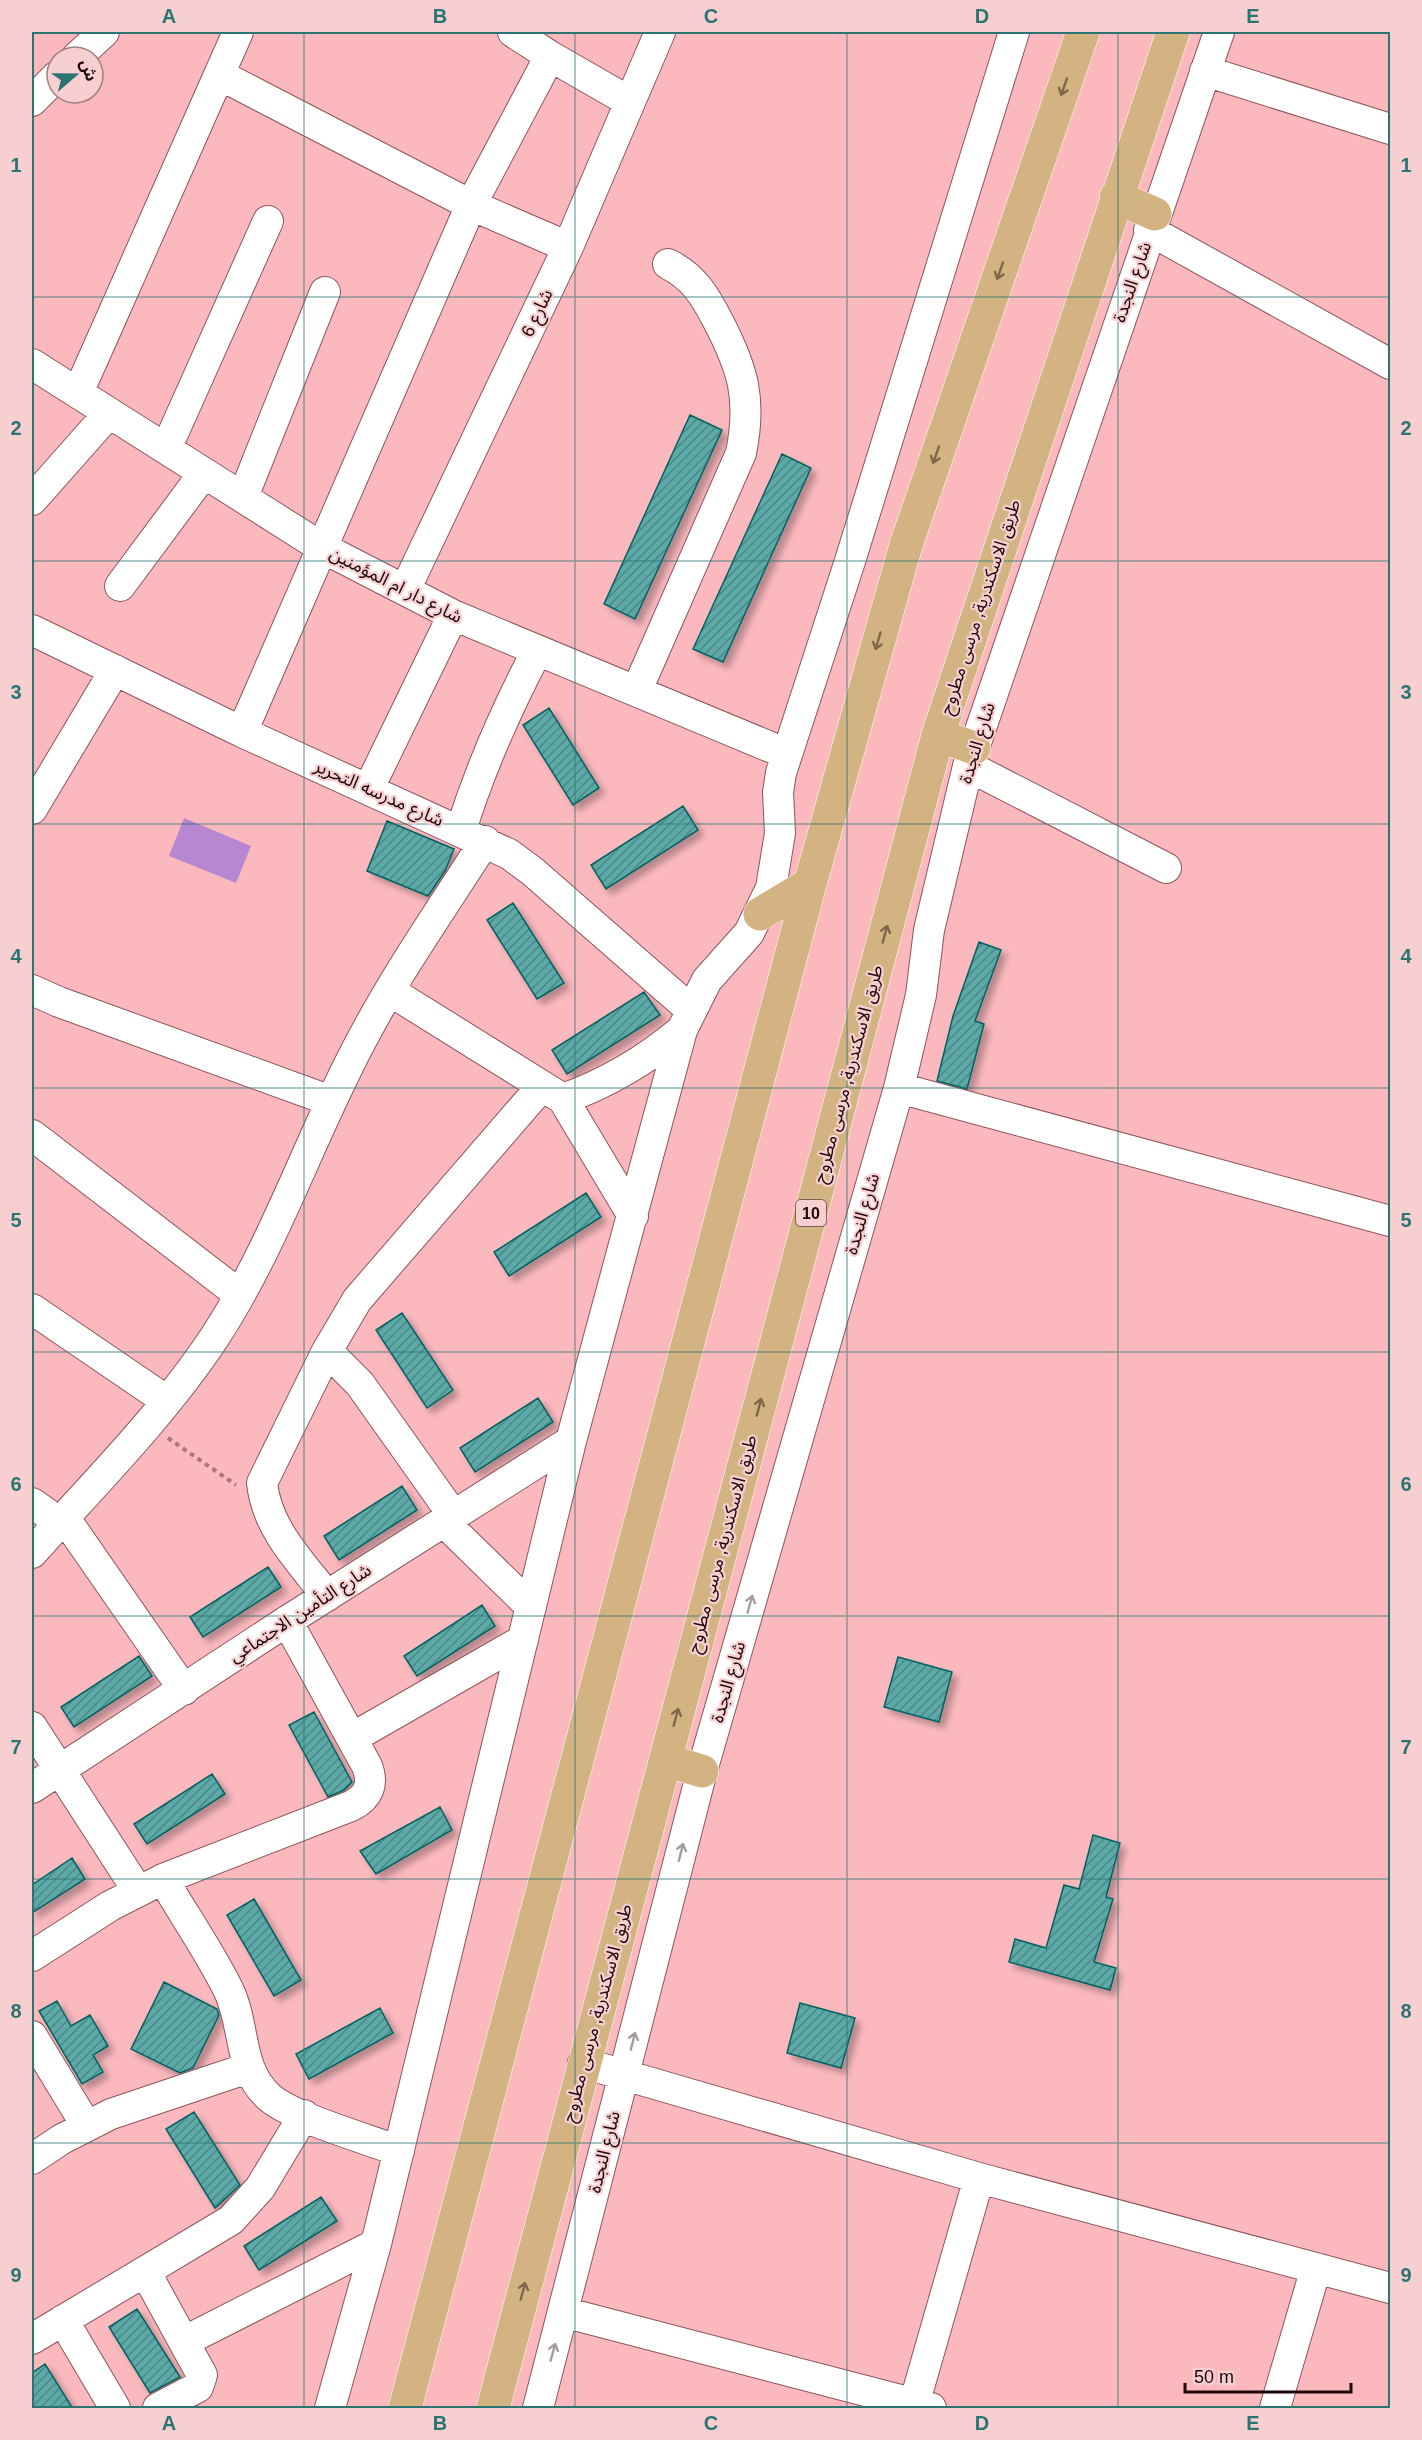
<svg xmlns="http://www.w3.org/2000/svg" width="1422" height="2440" font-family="Helvetica,'Noto Sans Arabic',sans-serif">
  <defs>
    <pattern id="building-hatch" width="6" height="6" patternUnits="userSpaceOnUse" patternTransform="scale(1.5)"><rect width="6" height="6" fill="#5ca9a7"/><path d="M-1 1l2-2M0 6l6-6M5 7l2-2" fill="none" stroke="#4b8886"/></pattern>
    <filter id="shadow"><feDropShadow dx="5.5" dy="5.5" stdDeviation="3" flood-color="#0004"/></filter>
  </defs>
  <rect width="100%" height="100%" fill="#fbb9be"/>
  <!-- green -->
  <path fill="#b887d1" d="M184,818L251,846L236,883L169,856Z"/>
  <!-- building -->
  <path fill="url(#building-hatch)" stroke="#026261" stroke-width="1.5" filter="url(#shadow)" d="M690,415L722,430L635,619L604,604Z
    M782,454L811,468L723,662L693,649Z
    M549,708L599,788L573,805L523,725Z
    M683,806L698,830L606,889L591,865Z
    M387,821L454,849L445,871L428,896L367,871Z
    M513,903L564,983L537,999L487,920Z
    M979,942L1001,950L975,1021L984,1024L967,1089L937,1081L953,1016Z
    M644,992L660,1015L567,1074L552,1050Z
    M586,1193L601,1217L509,1276L494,1252Z
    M402,1313L453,1390L427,1408L376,1330Z
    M538,1398L553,1422L475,1472L460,1448Z
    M402,1486L417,1510L339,1560L324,1536Z
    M268,1567L281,1587L203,1637L190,1617Z
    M482,1605L495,1626L417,1676L404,1656Z
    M139,1656L152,1676L74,1727L61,1707Z
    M898,1657L952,1672L939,1722L884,1707Z
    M314,1712L352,1782L344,1790L328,1797L289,1725Z
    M212,1774L225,1794L147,1844L134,1824Z
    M440,1807L452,1830L376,1874L360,1851Z
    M1093,1835L1120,1843L1106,1897L1113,1899L1094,1962L1116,1968L1110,1990L1009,1962L1015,1939L1046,1948L1064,1885L1079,1889Z
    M72,1858L85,1879L32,1913V1885Z
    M254,1899L301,1980L274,1996L227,1915Z
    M164,1982L217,2009L219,2015L193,2068L180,2073L131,2049Z
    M57,2001L71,2026L90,2015L108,2046L93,2055L103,2072L82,2084L39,2011Z
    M800,2003L855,2018L841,2068L787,2053Z
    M380,2008L393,2033L309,2079L296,2054Z
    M194,2112L240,2185L215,2208L166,2129Z
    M321,2197L337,2221L259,2270L244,2246Z
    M137,2309L180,2377L150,2393L109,2327Z
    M45,2364L73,2409H32V2373Z"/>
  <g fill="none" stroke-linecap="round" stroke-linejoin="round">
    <defs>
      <path id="minor" d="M513,32L550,56L630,102
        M77,57L104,32
        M1205,71L1390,129
        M220,75L471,205L568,247
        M32,101L57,76
        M1149,230L1390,364
        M32,364L321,547L453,615L787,754
        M78,393L238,32
        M166,449L268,221
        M243,497L325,292
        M32,500L109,413
        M120,586L204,473
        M405,590L568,247L660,32
        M32,630L242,732L509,854L532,871L691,1010
        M637,690L741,453C752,399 743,369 718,321C705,296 694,277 668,264
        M242,732L471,205L550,56
        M968,766L1166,868
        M369,788L453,615
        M32,809L115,670
        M461,830C481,766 506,710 537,651
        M32,990L59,1002L331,1101
        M390,991L563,1099L633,1216
        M899,1088L1390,1221
        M563,1099C608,1083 645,1061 682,1030
        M32,1135L240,1295
        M32,1309L167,1401
        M327,1351L360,1384L453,1515
        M32,1503L59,1522
        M64,1517L184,1690
        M443,1521L531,1607
        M32,1553C95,1483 164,1414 216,1335C278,1239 312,1130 367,1030C402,965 445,904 485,841
        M327,1596C300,1561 267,1529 262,1483L327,1351L357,1300L542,1086
        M32,1727L138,1891
        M352,1738L523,1640
        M32,1788L287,1621L571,1441
        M163,1879C184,1915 209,1951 228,1989C246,2025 237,2068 269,2097C291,2117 367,2139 399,2151
        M32,1956L110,1906L163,1879L351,1806C369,1797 374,1784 367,1766L287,1621
        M32,2036L86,2125
        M583,2063L979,2178L1390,2288
        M32,2159L62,2139L111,2114L248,2068
        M146,2273L202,2375L198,2387L158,2408
        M563,2312L931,2408
        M63,2320L115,2408
        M32,2339L231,2220L260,2188L304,2115
        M185,2341L376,2244
        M330,2408L376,2244L571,1441L682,1030L707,980L749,933L771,888L780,833L778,792L781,773L850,561L1014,32
        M538,2408L702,1771L899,1088L921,995L929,930L968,766L1219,32
        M913,2408L979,2178
        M1275,2408L1316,2268"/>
      <path id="major" d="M1116,197L1155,214
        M938,735L974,748
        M760,914L810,884
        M665,1760L702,1771
        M405,2408L810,884L906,545L1083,32
        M493,2408L938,735L1173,32"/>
    </defs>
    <!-- minor casing -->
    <use href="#minor" stroke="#8d545a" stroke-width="32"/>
    <!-- major casing -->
    <use href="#major" stroke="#fff" stroke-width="34"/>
    <!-- path -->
    <path stroke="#a8777b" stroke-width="4" stroke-dasharray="4.5 4.5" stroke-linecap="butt" d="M168,1438L236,1485"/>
    <!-- minor -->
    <use href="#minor" stroke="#fff" stroke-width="30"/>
    <!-- major -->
    <use href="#major" stroke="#d4b382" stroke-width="33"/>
  </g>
  <!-- one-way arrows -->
  <defs><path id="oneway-shaft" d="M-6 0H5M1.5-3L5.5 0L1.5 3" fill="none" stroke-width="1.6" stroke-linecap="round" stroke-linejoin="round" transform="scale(1.5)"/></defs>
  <g stroke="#81664c">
    <use href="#oneway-shaft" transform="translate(1064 87) rotate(109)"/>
    <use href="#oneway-shaft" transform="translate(1000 271) rotate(109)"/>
    <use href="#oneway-shaft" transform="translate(936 455) rotate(109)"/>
    <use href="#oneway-shaft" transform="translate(878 641) rotate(106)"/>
    <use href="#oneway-shaft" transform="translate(885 934) rotate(-75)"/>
    <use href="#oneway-shaft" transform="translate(759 1407) rotate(-75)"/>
    <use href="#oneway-shaft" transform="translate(676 1717) rotate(-75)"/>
    <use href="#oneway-shaft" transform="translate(523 2291) rotate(-75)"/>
  </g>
  <g stroke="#a49c9d">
    <use href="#oneway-shaft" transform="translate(750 1604) rotate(-74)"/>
    <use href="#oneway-shaft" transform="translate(681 1852) rotate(-76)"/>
    <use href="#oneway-shaft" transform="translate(633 2041) rotate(-76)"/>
    <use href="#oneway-shaft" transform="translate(553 2352) rotate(-75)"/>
  </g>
  <!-- grid -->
  <path fill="none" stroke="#2a7472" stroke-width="1.5" stroke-opacity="0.55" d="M304,32V2408M575,32V2408M847,32V2408M1118,32V2408M32,297H1390M32,561H1390M32,824H1390M32,1088H1390M32,1352H1390M32,1616H1390M32,1879H1390M32,2143H1390"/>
  <g text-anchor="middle" stroke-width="4.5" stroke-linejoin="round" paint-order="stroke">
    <!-- shield labels -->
    <rect fill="#f7cfd1" stroke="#5e4345" stroke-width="1.5" x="796" y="1200" width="30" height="26" rx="4.5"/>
    <g font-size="16" font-weight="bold" fill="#1c0709">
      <text x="811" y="1219">10</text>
    </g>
    <!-- street labels -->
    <g font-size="18" fill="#1c0709" stroke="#f7cfd1">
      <text transform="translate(1132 282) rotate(-71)" y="6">شارع النجدة</text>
      <text transform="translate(537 313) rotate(-65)" y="6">شارع 6</text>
      <text transform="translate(396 585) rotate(27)" y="6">شارع دار ام المؤمنين</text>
      <text transform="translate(980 607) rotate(-72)" y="6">طريق الاسكندرية, مرسى مطروح</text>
      <text transform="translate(977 743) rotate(-73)" y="6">شارع النجدة</text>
      <text transform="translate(379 793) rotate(24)" y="6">شارع مدرسه التحرير</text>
      <text transform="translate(848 1074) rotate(-75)" y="6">طريق الاسكندرية, مرسى مطروح</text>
      <text transform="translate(862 1214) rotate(-74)" y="6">شارع النجدة</text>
      <text transform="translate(722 1544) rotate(-75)" y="6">طريق الاسكندرية, مرسى مطروح</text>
      <text transform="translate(300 1613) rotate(-33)" y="6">شارع التأمين الاجتماعي</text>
      <text transform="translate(728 1682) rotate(-74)" y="6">شارع النجدة</text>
      <text transform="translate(597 2013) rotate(-75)" y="6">طريق الاسكندرية, مرسى مطروح</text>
      <text transform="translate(604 2152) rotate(-76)" y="6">شارع النجدة</text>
    </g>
  </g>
  <!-- border -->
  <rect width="1422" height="2440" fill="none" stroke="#f7cfd1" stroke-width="66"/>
  <!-- north arrow -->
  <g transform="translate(75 75) rotate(70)"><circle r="28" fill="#f7cfd1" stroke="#9f7f81" stroke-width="1.5"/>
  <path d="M0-4.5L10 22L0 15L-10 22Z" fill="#2a7472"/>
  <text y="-9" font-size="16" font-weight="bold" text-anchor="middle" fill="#1c0709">ش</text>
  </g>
  <!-- scale -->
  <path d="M1185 2383v9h166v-9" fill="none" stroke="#1c0709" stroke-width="3"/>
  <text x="1194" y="2383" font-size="18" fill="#1c0709" stroke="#f7cfd1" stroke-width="4.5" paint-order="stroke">50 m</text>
  <rect x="33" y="33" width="1356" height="2374" fill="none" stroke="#2a7472" stroke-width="2"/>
  <g font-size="20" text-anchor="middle" font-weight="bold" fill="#2a7472">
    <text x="169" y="23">A</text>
    <text x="440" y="23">B</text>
    <text x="711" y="23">C</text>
    <text x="982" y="23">D</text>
    <text x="1253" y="23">E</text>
    <text x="16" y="172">1</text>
    <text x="1406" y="172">1</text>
    <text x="16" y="435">2</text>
    <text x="1406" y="435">2</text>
    <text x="16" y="699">3</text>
    <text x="1406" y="699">3</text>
    <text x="16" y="963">4</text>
    <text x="1406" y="963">4</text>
    <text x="16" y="1227">5</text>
    <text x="1406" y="1227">5</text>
    <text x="16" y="1491">6</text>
    <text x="1406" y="1491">6</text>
    <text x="16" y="1754">7</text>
    <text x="1406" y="1754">7</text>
    <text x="16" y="2018">8</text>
    <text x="1406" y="2018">8</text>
    <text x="16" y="2282">9</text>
    <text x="1406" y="2282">9</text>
    <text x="169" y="2430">A</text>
    <text x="440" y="2430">B</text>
    <text x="711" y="2430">C</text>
    <text x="982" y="2430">D</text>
    <text x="1253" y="2430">E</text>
  </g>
</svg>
